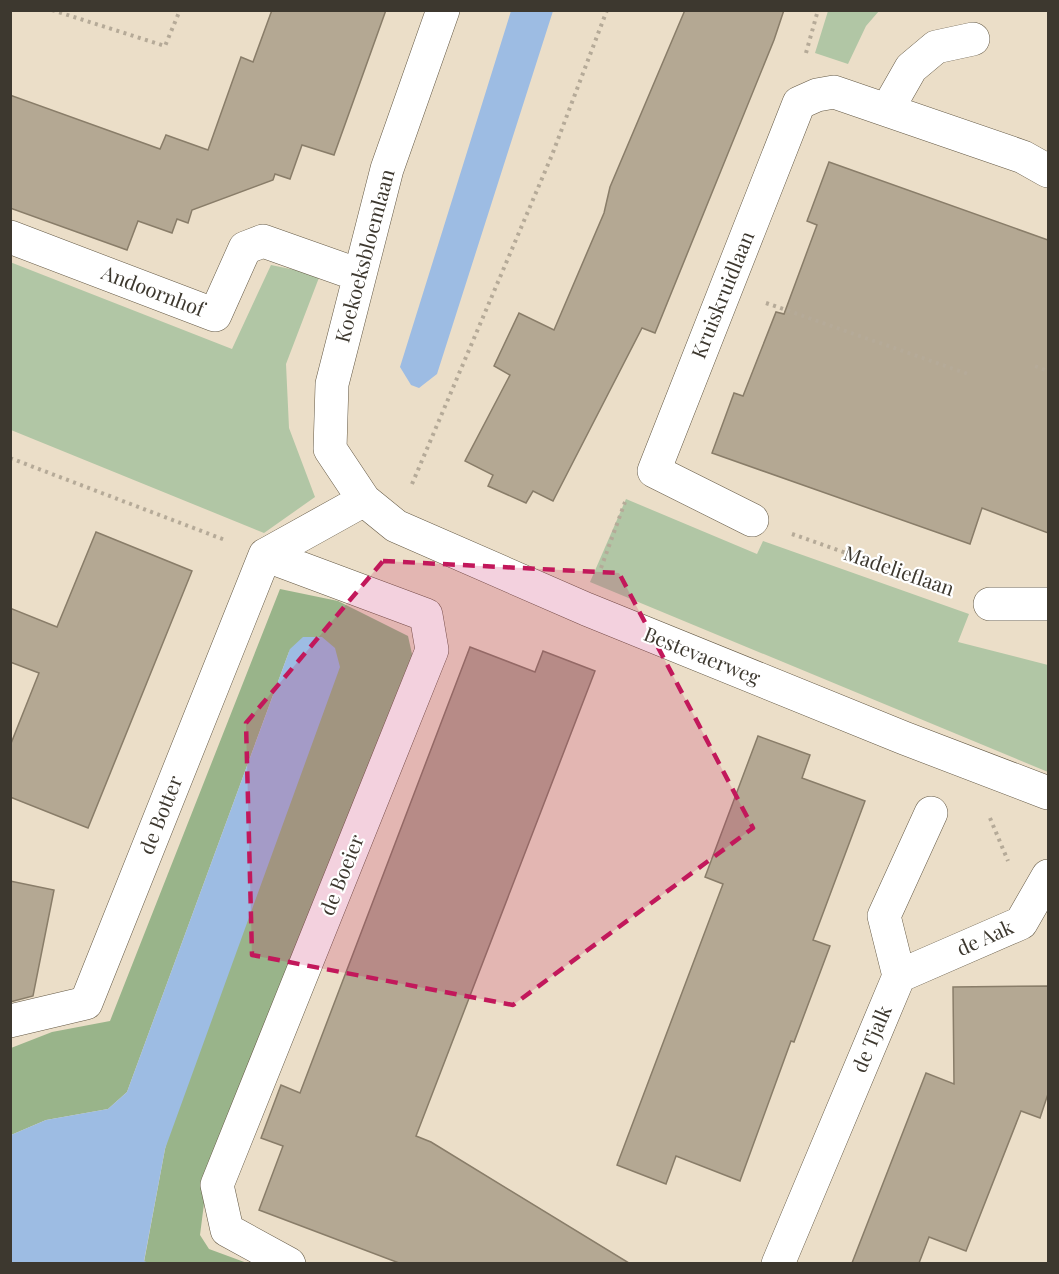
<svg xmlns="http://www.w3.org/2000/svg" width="1059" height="1274" font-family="'Playfair Display',serif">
  <rect width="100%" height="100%" fill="#ebdec8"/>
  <!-- green -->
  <path fill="#b1c6a5" d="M828,11H879L866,26L848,64L815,53Z
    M10,262L232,349L271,265L320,275L286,364L289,428L315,497L264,533L11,430Z
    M626,499L757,554L763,541L969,614L958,642L1048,665V772L590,582Z"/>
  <!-- forest -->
  <path fill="#99b48a" d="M280,589L338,601L408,636L414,663L207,1180L200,1235L209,1249L247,1263L149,1264L144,1262L165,1149L290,649L127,1092L108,1109L46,1120L11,1135V1048L52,1032L110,1021Z"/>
  <!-- water -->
  <path fill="#9dbce3" d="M511,11H553L437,374L419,388L411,385L400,367Z
    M303,637H322L335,648L340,667L165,1149L144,1261L149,1263H11V1135L46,1120L108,1109L127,1092L290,649Z"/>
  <!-- building -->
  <path fill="#b4a893" stroke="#897d69" stroke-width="1.5" d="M272,10H386L334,155L302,145L290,179L275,174L273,180L192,210L188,223L177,219L172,233L138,221L127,250L10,208V95L160,149L166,135L208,150L241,57L253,62Z
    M685,10H784L774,40L655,333L642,328L553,501L533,491L526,503L488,486L493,475L465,461L510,375L494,366L519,313L554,330L604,213L610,187Z
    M829,162L1048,240V533L982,508L970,544L712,453L734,393L743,396L776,312L784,314L817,225L807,221Z
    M96,532L192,571L88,828L10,797V746L39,673L10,662V608L57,627Z
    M470,647L535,672L543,651L595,671L416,1136L431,1142L629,1263H399L259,1210L283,1146L261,1138L281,1085L300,1093Z
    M758,736L810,755L802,778L865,801L813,940L830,946L794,1042L791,1041L740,1181L676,1156L666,1184L617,1165L723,884L705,877Z
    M10,881L54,890L33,996L10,1002Z
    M1048,986V1094L1040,1118L1021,1111L966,1251L929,1237L919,1263H852L926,1073L954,1084L953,987Z"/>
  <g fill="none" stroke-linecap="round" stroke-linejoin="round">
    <defs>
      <path id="minor" d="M443,10L387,169L332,384L330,449L364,500L396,526L586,609L904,738L1048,793
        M887,110L911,68L936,47L973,39
        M10,237L215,315L245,248L263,241L359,275
        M752,520L654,471L799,103L817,95L834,92L1023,157L1048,171
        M265,555L426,615L432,650L217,1185L227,1230L289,1264
        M990,604H1048
        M899,976L1021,923L1048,876
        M10,1021L86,1003L265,555L364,500
        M778,1264L899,976L884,916L931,813"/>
    </defs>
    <!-- minor casing -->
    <use href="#minor" stroke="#645945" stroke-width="34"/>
    <!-- path -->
    <path stroke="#b5aa98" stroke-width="4" stroke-dasharray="3 4.5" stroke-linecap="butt" d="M52,10L165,46L180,10
      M806,53L818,10
      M766,303L971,375
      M1035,366L1048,371
      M10,458L225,540
      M412,484L552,155L607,10
      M792,534L949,589
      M601,568L625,502
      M990,818L1008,861"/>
    <!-- minor -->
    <use href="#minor" stroke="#fff" stroke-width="33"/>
  </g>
  <!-- marked area -->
  <path fill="#c2185b" fill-opacity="0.2" stroke="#c2185b" stroke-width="4.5" stroke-dasharray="12 8" stroke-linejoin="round" d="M383,561L619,573L753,828L513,1005L252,955L246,723Z"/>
  <g text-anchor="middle" stroke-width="4.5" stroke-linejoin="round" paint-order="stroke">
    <!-- street labels -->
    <g font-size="20" fill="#3d382f" stroke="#fff">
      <text transform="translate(365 256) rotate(-75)" y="7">Koekoeksbloemlaan</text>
      <text transform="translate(153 291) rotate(21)" y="7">Andoornhof</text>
      <text transform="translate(723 295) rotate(-68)" y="7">Kruiskruidlaan</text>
      <text transform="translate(899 571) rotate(19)" y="7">Madelieflaan</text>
      <text transform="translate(702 656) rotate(22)" y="7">Bestevaerweg</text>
      <text transform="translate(161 815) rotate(-68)" y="7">de Botter</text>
      <text transform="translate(342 875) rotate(-68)" y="7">de Boeier</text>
      <text transform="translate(985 938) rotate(-24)" y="7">de Aak</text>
      <text transform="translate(872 1039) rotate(-67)" y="7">de Tjalk</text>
    </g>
  </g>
  <!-- border -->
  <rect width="1059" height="1274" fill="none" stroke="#3d382f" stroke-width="24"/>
</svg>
